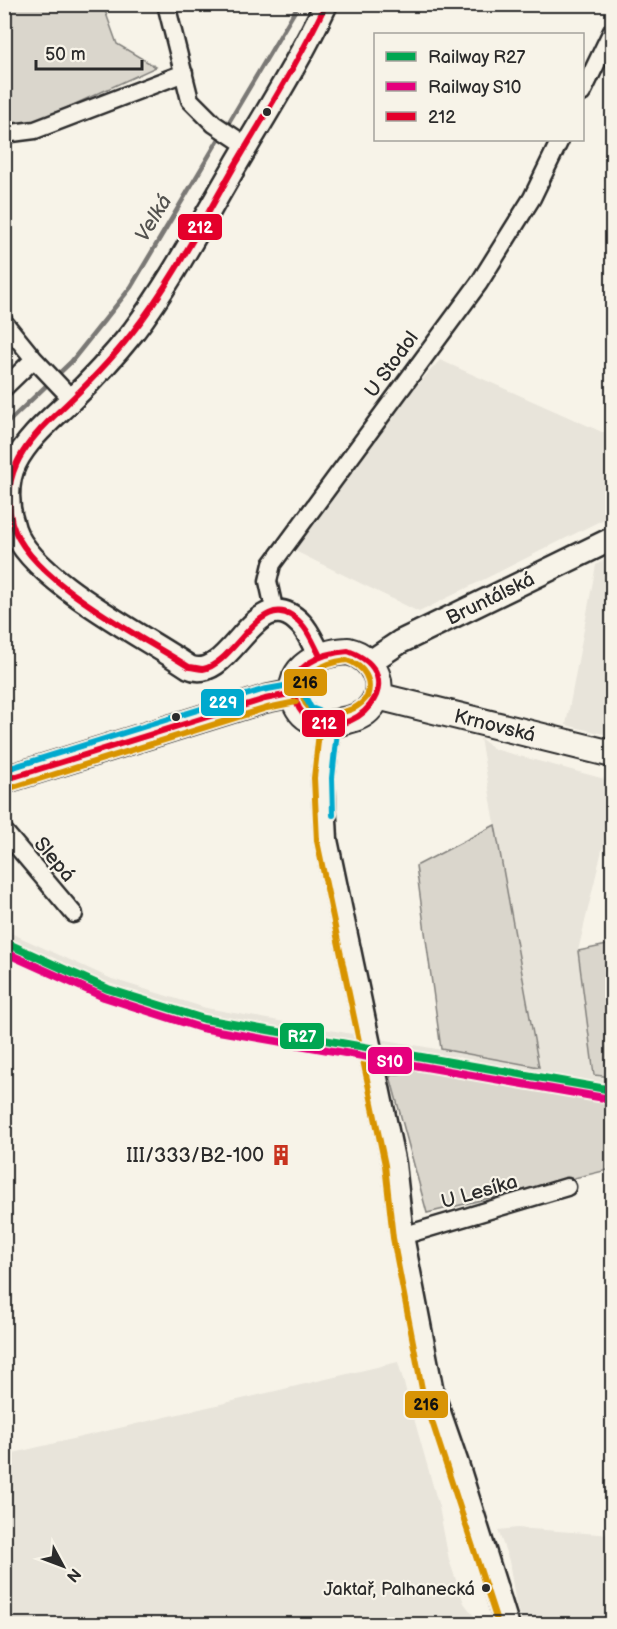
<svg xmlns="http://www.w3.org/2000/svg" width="617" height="1629" font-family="'Balsamiq Sans',sans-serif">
  <rect width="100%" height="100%" fill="#f7f3e8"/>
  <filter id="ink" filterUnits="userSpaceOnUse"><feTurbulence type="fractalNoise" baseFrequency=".0167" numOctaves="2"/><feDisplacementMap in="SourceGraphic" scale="12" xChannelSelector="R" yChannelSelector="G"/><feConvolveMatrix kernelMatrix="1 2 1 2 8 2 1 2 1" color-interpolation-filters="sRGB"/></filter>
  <g filter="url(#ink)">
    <!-- built -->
    <path fill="#e8e4da" d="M440,360L602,432H612V515L419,612L291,549L363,445Z
      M612,555V736L566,725L596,565Z
      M480,738L494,749L612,781V831L602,850L578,951L594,1075H590L612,1080V1101L201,1029L105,999L5,954L4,930L112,979L206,1008L538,1067Z
      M398,1362L439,1507L449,1560L464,1603L480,1624H5V1455Z
      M517,1528L612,1535V1624H523L516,1605L509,1561L498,1530Z"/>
    <!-- green -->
    <path fill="#dad6cc" stroke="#82807c" stroke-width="1.5" d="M4,5H103L117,44L156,67L38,121L5,125Z
      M495,825L539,1067L441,1049L416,866Z
      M612,944V1077L594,1075L578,951Z
      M405,1066L612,1101V1169L427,1213L390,1076L403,1073Z"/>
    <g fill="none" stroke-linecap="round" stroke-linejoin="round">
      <!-- stream -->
      <path stroke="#7a7874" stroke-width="4.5" d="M4,426L71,362L131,287L299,4"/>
      <defs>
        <path id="street" d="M166,4L190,100L214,124L247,146
          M582,93L612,31
          M4,134L35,130L184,73
          M4,322L34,359L72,399
          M4,388L34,359
          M275,613L268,581L272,564L479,283L532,198L560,140
          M4,831L74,914
          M402,1236L567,1187"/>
        <path id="secondary" d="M320,656C314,646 309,632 301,624C255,576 231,686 189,667C144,636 31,579 14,529C7,509 5,483 15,463C27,439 50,420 69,402C92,380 113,357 133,332C172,280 202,222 235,166C266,113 300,60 326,4
          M370,662L400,642L612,539
          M329,724L323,778L326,840L394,1164L402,1236L432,1392L457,1464L507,1624"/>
        <path id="primary" d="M348,651C375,657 390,689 368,710C361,717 352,719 343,721C332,725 322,726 312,720C303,716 297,708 295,699C285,667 322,652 348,651Z
          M377,696L612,754
          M4,780L265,699L294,693"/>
      </defs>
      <!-- street casing -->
      <use href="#street" stroke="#2b2b2b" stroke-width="21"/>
      <!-- secondary casing -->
      <use href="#secondary" stroke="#2b2b2b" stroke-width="27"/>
      <!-- primary casing -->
      <use href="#primary" stroke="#2b2b2b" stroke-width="30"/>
      <!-- street -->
      <use href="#street" stroke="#f7f3e8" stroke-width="16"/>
      <!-- secondary -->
      <use href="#secondary" stroke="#f7f3e8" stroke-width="22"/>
      <!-- primary -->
      <use href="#primary" stroke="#f7f3e8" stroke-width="26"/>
      <defs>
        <path id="bus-1" d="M348,651C417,676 352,748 307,717C299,712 296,703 294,694C290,664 324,653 348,651Z
          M320,656C315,647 311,636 304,627C264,577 237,664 203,669C199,669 193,667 189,667C141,636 28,580 12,523C0,478 22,446 54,416C82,390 109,363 132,333C172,282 202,223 234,167C266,113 299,61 326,4
          M4,780L265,699L294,693"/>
        <path id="bus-2" d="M347,660C364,666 373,680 367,697C360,706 354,709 343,712C291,725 286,666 347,660Z
          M320,723L314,778L317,841L385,1165L393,1238L423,1394L498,1624
          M7,789L267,708L296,702"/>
        <path id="bus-3" d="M4,770L262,690L295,684L301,688L311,708L333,716L338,722L332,778L333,815"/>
      </defs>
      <!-- bus-1 casing -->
      <use href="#bus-1" stroke="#f7f3e8" stroke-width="10"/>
      <!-- bus-2 casing -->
      <use href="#bus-2" stroke="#f7f3e8" stroke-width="10"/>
      <!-- bus-3 casing -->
      <use href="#bus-3" stroke="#f7f3e8" stroke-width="10"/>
      <!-- bus-1 -->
      <use href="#bus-1" stroke="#e4002b" stroke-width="6"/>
      <!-- bus-2 -->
      <use href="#bus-2" stroke="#d89406" stroke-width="6"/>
      <!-- bus-3 -->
      <use href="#bus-3" stroke="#00a9ce" stroke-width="6"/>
      <defs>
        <path id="rail-1" d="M4,942L108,989L204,1019L612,1090"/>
        <path id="rail-2" d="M4,952L104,997L201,1028L610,1099"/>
      </defs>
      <!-- rail-1 casing -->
      <use href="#rail-1" stroke="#f7f3e8" stroke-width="12"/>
      <!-- rail-2 casing -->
      <use href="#rail-2" stroke="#f7f3e8" stroke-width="12"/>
      <!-- rail-1 -->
      <use href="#rail-1" stroke="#00a651" stroke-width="8"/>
      <!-- rail-2 -->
      <use href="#rail-2" stroke="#e5007d" stroke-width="8"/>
    </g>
  </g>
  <!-- icons -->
  <defs>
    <symbol id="building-bare" viewBox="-9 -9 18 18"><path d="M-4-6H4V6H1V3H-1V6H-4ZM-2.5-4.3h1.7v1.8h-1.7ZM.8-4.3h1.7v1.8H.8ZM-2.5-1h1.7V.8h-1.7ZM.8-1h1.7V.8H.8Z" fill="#c8321e" stroke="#f7f3e8" stroke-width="2.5" paint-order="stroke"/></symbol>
  </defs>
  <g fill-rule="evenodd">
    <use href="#building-bare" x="266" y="1140" width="30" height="30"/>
  </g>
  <!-- markers -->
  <g fill="#2b2b2b" stroke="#f7f3e8" stroke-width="2">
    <circle cx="267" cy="112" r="5"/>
    <circle cx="176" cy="717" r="5"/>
    <circle cx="486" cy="1588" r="5"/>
  </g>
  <g text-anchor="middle" stroke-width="4.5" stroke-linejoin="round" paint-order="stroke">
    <!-- bus labels -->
    <g font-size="18" fill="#2b2b2b" stroke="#f7f3e8" text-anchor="end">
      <text x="475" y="1595">Jaktař, Palhanecká</text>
    </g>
    <!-- street labels -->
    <g font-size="20" fill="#2b2b2b" stroke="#f7f3e8">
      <text transform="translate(391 364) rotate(-54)" y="7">U Stodol</text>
      <text transform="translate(490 598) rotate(-26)" y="7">Bruntálská</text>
      <text transform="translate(495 725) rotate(14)" y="7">Krnovská</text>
      <text transform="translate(55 859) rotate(50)" y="7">Slepá</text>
      <text transform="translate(479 1191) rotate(-16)" y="7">U Lesíka</text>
    </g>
    <!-- poi labels -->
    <g font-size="20" fill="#2b2b2b" stroke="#f7f3e8" text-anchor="end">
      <text x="264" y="1162">III/333/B2-100</text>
    </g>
    <!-- water labels -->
    <g font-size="21" font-style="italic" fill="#53524f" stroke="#f7f3e8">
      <text transform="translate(153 218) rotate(-59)" y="7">Velká</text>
    </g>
  </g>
  <g stroke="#f7f3e8" stroke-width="2">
    <rect x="177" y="213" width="46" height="28" rx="6" fill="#e4002b"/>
    <rect x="283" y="668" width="45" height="29" rx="6" fill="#d89406"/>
    <rect x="200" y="688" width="45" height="29" rx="6" fill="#00a9ce"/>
    <rect x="301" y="709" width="45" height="29" rx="6" fill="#e4002b"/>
    <rect x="279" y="1022" width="46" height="28" rx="6" fill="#00a651"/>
    <rect x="367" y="1046" width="46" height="29" rx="6" fill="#e5007d"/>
    <rect x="404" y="1390" width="45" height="29" rx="6" fill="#d89406"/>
  </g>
  <g font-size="16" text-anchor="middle" font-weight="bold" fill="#fff">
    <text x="200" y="233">212</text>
    <text x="223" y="708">229</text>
    <text x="324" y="729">212</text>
    <text x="302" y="1042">R27</text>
    <text x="390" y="1067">S10</text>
  </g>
  <g font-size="16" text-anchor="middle" font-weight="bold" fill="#111">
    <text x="305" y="688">216</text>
    <text x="426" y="1410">216</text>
  </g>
  <!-- margin -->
  <rect width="617" height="1629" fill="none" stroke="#f7f3e8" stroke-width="24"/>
  <rect x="12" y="12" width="593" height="1605" fill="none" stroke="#2b2b2b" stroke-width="2" filter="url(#ink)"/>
  <!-- legend -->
  <rect x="374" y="33" width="210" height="108" fill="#f7f3e8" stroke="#a5a39c" stroke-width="1.5"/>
  <rect x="386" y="52" width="30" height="9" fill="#00a651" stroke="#a5a39c" stroke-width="1.5"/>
  <text x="428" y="63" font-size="18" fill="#2b2b2b">Railway R27</text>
  <rect x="386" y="82" width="30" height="9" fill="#e5007d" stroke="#a5a39c" stroke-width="1.5"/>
  <text x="428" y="93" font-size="18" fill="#2b2b2b">Railway S10</text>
  <rect x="386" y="112" width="30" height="9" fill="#e4002b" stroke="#a5a39c" stroke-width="1.5"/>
  <text x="428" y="123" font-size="18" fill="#2b2b2b">212</text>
  <!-- north arrow -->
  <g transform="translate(63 1566) rotate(131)" stroke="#f7f3e8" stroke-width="4.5" paint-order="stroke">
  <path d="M0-4.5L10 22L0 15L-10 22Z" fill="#2b2b2b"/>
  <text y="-9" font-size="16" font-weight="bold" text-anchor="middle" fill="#2b2b2b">N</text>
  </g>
  <!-- scale -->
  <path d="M36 60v9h106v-9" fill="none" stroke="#2b2b2b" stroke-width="3"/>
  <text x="45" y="60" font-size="18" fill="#2b2b2b" stroke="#f7f3e8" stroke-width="4.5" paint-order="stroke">50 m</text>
</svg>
